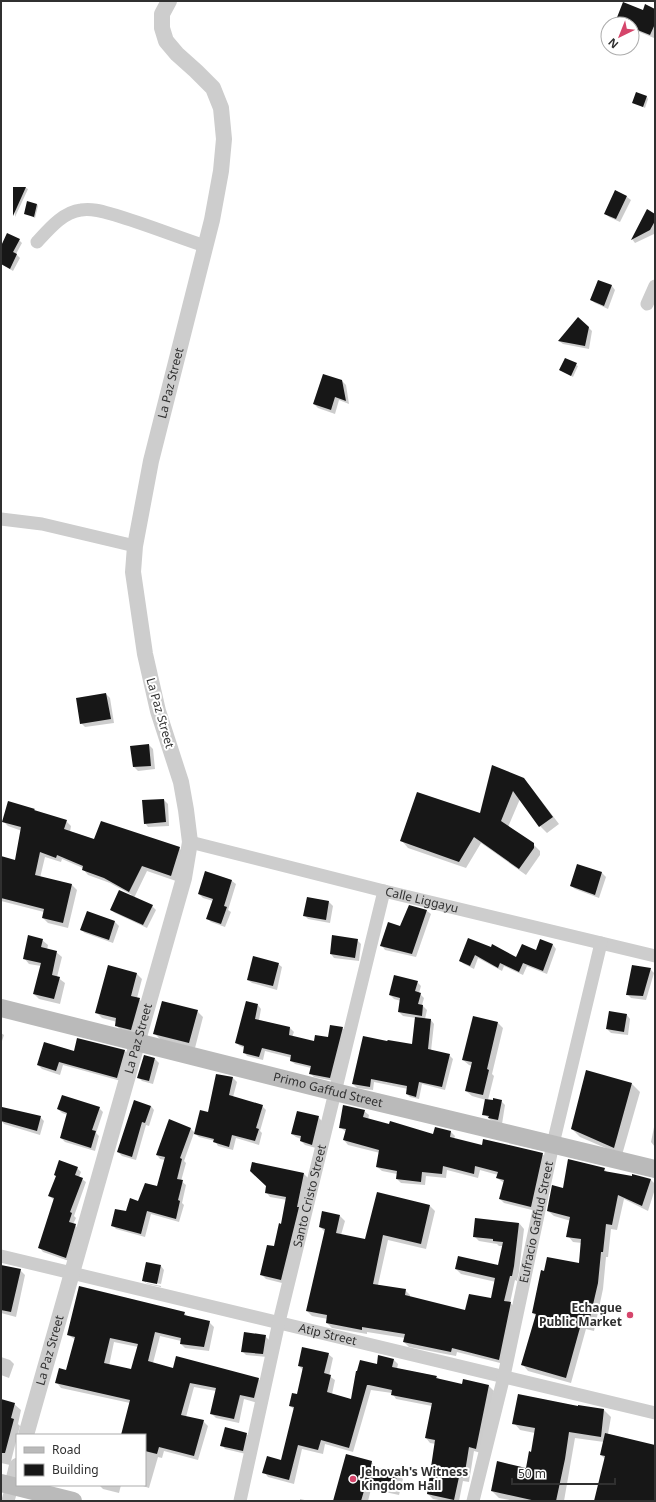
<svg xmlns="http://www.w3.org/2000/svg" width="656" height="1502" font-family="'Noto Sans',sans-serif">
  <rect width="100%" height="100%" fill="#fff"/>
  <!-- shadow -->
  <path fill="#0003" fill-rule="evenodd" d="M655,14L654,38L632,29V24H621L617,20Z
    M647,97L648,99L645,108L633,102Z
    M14,188H26L28,189L15,217Z
    M627,197L631,200L620,222L609,217L605,213Z
    M37,204L38,206L35,218L25,213Z
    M655,215L654,234L635,243L632,239Z
    M19,240L22,243L16,254L20,258L13,271L1,264Z
    M598,281L612,286L615,290L608,309L595,303L591,300Z
    M588,327L592,331L589,349L563,344L559,341Z
    M566,359L578,366L573,377L560,370Z
    M342,381L346,385L349,404L339,400L335,414L318,408L314,404Z
    M106,694L110,698L114,723L85,727L81,723Z
    M149,745L153,749L155,769L138,771L134,767L132,747Z
    M523,779L530,786L559,824L547,833L540,826L520,799L508,827L533,844L540,851V855L526,875L481,843L466,868L408,848L402,841L481,814Z
    M164,800L168,804L169,826L148,827L145,823Z
    M34,810L37,812L66,821L71,826L70,832L95,840L179,848L184,853L176,881L147,871L134,898L152,906L156,910L147,928L115,913L111,910L132,895L110,883L88,875L83,869V868L62,859L61,862L45,857L40,878L72,885L77,890L68,928L48,923L43,918L44,912L1,901V857L16,861L22,831L8,826L3,821Z
    M655,855V869L654,867Z
    M578,865L602,873L606,877L599,898L575,889L571,886Z
    M206,873L232,881L236,884L228,910L231,912L225,927L211,922L207,918L213,901L203,898L199,894Z
    M308,898L329,902L333,906L330,923L308,919L304,915Z
    M427,911L431,914L416,957L385,950L382,946L400,927Z
    M88,912L115,922L119,926L113,943L85,933L81,930Z
    M469,939L516,958L553,945L556,949L547,974L527,966L523,975L504,966L502,971L478,958L474,969L464,964L460,961Z
    M42,940L48,945L47,950L56,952L62,957L57,977L65,983L60,1004L39,999L34,994L41,966L29,964L24,958Z
    M357,940L361,944L359,961L334,958L331,954Z
    M278,964L282,967L277,990L252,983L248,980Z
    M109,966L137,974L142,979L137,998L145,1004L136,1035L121,1031L116,1025L117,1022L102,1018L96,1012Z
    M650,969L654,973L646,1000L631,998L627,994Z
    M417,982L421,986L419,993L424,998L422,1005L427,1010L425,1019L431,1020L434,1024L431,1051L449,1055L453,1059L445,1090L422,1084L419,1099L410,1097L407,1094L408,1089L374,1082L373,1090L357,1088L353,1084L388,1042L413,1045L416,1018L403,1016L399,1012L401,1001L394,999L390,995Z
    M258,1005L261,1009L259,1020L290,1028L294,1032L292,1037L315,1042L329,1038L342,1028L346,1031L334,1081L314,1077L311,1074V1068L295,1064L291,1061L292,1058L265,1051L263,1060L247,1056L244,1052L245,1048L240,1046L236,1043Z
    M197,1011L203,1017L195,1048L161,1040L155,1034Z
    M627,1015L630,1019L628,1035L611,1033L607,1029Z
    M498,1023L503,1028L492,1074L494,1076L488,1100L501,1101L505,1105L502,1124L493,1122L484,1114L486,1100L472,1096L466,1091L472,1066L469,1065L463,1060Z
    M1,1033L4,1035L1,1044Z
    M78,1039L125,1051L129,1055L121,1081L63,1065L60,1075L42,1069L38,1065L74,1053Z
    M155,1059L159,1063L153,1084L142,1081L138,1077Z
    M217,1075L233,1078L237,1082L233,1097L262,1106L266,1110L260,1131L262,1133L259,1145L236,1138L233,1150L218,1146L215,1141L199,1137L194,1133L184,1161L186,1163L181,1181L186,1185L182,1203L184,1205L179,1222L151,1214L145,1237L116,1229L112,1225L158,1187L165,1160L160,1159L157,1155L191,1129L195,1133L209,1113Z
    M632,1084L640,1092L622,1155L580,1137L572,1129Z
    M151,1106L154,1110L149,1126L146,1125L136,1160L122,1156L118,1152Z
    M3,1108L40,1117L44,1121L40,1135L4,1124L1,1120Z
    M99,1108L103,1112L96,1133L99,1136L95,1151L65,1142L61,1138L68,1115L62,1113L58,1109Z
    M364,1111L369,1115L368,1120L434,1135L451,1132L455,1136L454,1139L483,1146L542,1154L547,1158L536,1211L504,1203L500,1199L504,1183L497,1178L498,1175L480,1170L478,1178L447,1170L446,1178L426,1176L425,1185L401,1183L397,1179V1174L382,1171L377,1167L380,1153L348,1145L344,1140L346,1132L340,1127Z
    M318,1117L322,1121L316,1148L305,1145L301,1141V1139L296,1137L292,1134Z
    M655,1122V1147L651,1142Z
    M77,1168L81,1172L79,1177L86,1182L74,1216L76,1218L73,1224L79,1229L69,1261L43,1252L40,1248L54,1200L49,1196Z
    M604,1169L608,1173L633,1177V1175L651,1180L655,1184V1189L648,1211L624,1199L617,1230L611,1229L608,1257H606L603,1289L594,1331L586,1329L571,1383L528,1371L523,1365L536,1316L533,1313L545,1272L579,1264L582,1243L573,1242L568,1236L571,1221L554,1216L548,1211L564,1189Z
    M304,1174L308,1178L286,1284L266,1279L261,1274L274,1248L282,1225L287,1200L270,1197L266,1192L267,1186Z
    M430,1206L435,1211L426,1249L388,1240L378,1285L405,1290L410,1295V1297L466,1311L492,1299L496,1282L461,1274L456,1269L499,1266L503,1246H499L497,1244L479,1241L474,1236L476,1219L519,1223L524,1229L519,1272L517,1281L515,1280L510,1303L516,1308L504,1364L457,1352L456,1356L409,1347L404,1342L405,1338L367,1332V1334L332,1328L327,1323L328,1319L312,1316L307,1311L325,1232L320,1227L340,1216L345,1221L341,1235L366,1241Z
    M1,1266L20,1270L25,1275L16,1317L1,1313Z
    M161,1266L164,1270L161,1284L146,1281V1283L161,1286V1287L147,1284L143,1280Z
    M184,1313L188,1317L209,1322L214,1327L209,1351L185,1348L181,1344V1341L160,1336L153,1363L174,1369L258,1379L263,1383L258,1403L244,1399L239,1423L216,1418L211,1413L216,1391L194,1387L186,1417L203,1421L208,1426L198,1460L164,1451L162,1458L158,1457L149,1488L140,1485H145V1435H122L130,1403L61,1388L57,1383L67,1371L76,1340L68,1335ZM114,1342L138,1347L132,1370L109,1366Z
    M265,1336L269,1340L267,1357L246,1355L242,1351Z
    M328,1354L333,1358L329,1376L335,1380L332,1394L352,1400L378,1365L393,1359L398,1364L397,1369L436,1376L440,1380L463,1385L464,1381L489,1386L494,1391L481,1453L474,1451L469,1482L463,1481L459,1501H445L433,1499L428,1494L436,1444L430,1443L426,1438L432,1406L396,1399L392,1393L371,1390L353,1452L325,1444L323,1454L302,1449L294,1484L268,1477L264,1472L282,1461L295,1410L290,1406L298,1395L303,1370L299,1366Z
    M1,1357L10,1360L14,1364L9,1378L1,1375Z
    M1,1401L14,1404L21,1410L18,1424L20,1426L10,1465L1,1463Z
    M579,1407L604,1410L611,1417L608,1434L655,1446V1501H595L605,1459L601,1455L604,1442L575,1438L564,1501H515L499,1498L492,1491L527,1469L532,1453L535,1433L520,1430L514,1423Z
    M246,1434L250,1437L246,1454L225,1449L222,1445Z
    M371,1462L377,1468L397,1474L403,1479L399,1495L371,1489L368,1501H341Z
    M99,1485H121L119,1493L103,1489Z
    M300,1499L309,1501H300Z"/>
  <!-- building -->
  <path fill="#171717" fill-rule="evenodd" d="M623,2L643,10L645,4L655,9V24L650,35L635,29L632,26V24H626L616,20Z
    M636,92L647,96L643,107L632,103Z
    M13,187H26L13,216Z
    M615,190L627,196L616,219L604,214Z
    M27,201L37,204L34,217L24,214Z
    M647,209L655,214V221L650,230L631,240Z
    M7,233L20,239L13,252L17,254L10,269L1,264V246Z
    M598,280L612,285L604,306L590,300Z
    M578,317L589,327L585,346L558,341Z
    M565,358L577,363L571,376L559,370Z
    M323,374L342,380L346,401L335,397L331,410L313,404Z
    M106,693L111,719L80,724L76,698Z
    M149,744L151,766L133,767L130,746Z
    M492,765L524,778L553,817L539,827L513,791L501,821L534,843V848L519,869L474,837L459,862L400,841L417,792L480,813Z
    M164,799L166,822L144,824L142,800Z
    M8,801L35,809L34,810L67,820L64,829L94,839L101,821L180,847L171,876L142,866L129,892L104,878L82,870L83,866L57,855L56,858L40,852L35,875L72,884L63,923L42,918L44,909L1,898V856L15,860L21,827L2,822Z
    M577,864L602,872L595,895L570,886Z
    M205,871L232,880L224,906L227,907L221,924L206,919L213,899L198,894Z
    M119,890L153,905L143,925L110,910Z
    M307,897L329,901L326,920L303,916Z
    M409,905L427,910L412,954L380,946L388,922L400,926Z
    M87,911L115,921L109,940L80,930Z
    M28,935L43,939L41,947L57,951L52,975L60,977L54,999L33,994L41,963L23,959Z
    M332,935L358,939L355,958L330,954Z
    M468,938L491,947L492,944L516,957L522,944L536,950L540,939L553,944L543,971L523,963L519,972L500,963L498,968L475,955L470,966L459,961Z
    M253,956L279,963L273,986L247,980Z
    M108,965L137,973L131,996L140,998L131,1030L115,1026L116,1018L95,1013Z
    M632,965L651,968L643,996L626,995Z
    M394,975L418,981L415,991L421,993L418,1004L423,1005L422,1016L398,1012L400,998L389,995Z
    M162,1001L198,1010L189,1043L153,1034Z
    M246,1001L258,1004L255,1019L290,1027L289,1035L314,1041L315,1035L328,1037L330,1025L343,1027L330,1078L309,1074L311,1066L290,1061L291,1055L262,1048L259,1057L243,1053L244,1046L235,1043Z
    M609,1011L627,1014L624,1032L606,1029Z
    M473,1016L498,1022L487,1069L489,1070L483,1095L465,1091L472,1062L462,1060Z
    M415,1017L431,1019L428,1049L450,1054L442,1087L419,1082L416,1097L406,1094L407,1086L371,1079L370,1087L352,1084L363,1036L387,1041L388,1040L412,1044Z
    M77,1038L125,1050L117,1078L59,1062L56,1071L37,1065L44,1042L74,1051Z
    M144,1055L155,1058L149,1081L137,1078Z
    M586,1070L632,1083L614,1148L571,1129Z
    M216,1074L233,1077L229,1095L263,1105L256,1128L259,1129L255,1141L232,1135L229,1147L213,1142L214,1139L194,1134L200,1110L208,1112Z
    M62,1095L100,1107L92,1130L96,1131L91,1148L60,1138L67,1113L57,1109Z
    M493,1098L502,1100L498,1120L488,1118L489,1116L482,1115L485,1099L493,1100Z
    M134,1100L151,1106L145,1123L142,1122L132,1157L117,1152Z
    M343,1105L365,1110L363,1117L389,1124L390,1121L433,1134L435,1127L451,1131L450,1137L482,1145L483,1139L543,1153L531,1207L499,1199L504,1180L496,1178L498,1172L475,1166L474,1174L443,1166L442,1174L422,1172L421,1182L396,1179L397,1171L376,1167L379,1150L343,1140L346,1129L339,1128Z
    M2,1107L41,1116L37,1131L1,1121Z
    M297,1111L319,1116L312,1145L300,1141L301,1136L291,1134Z
    M169,1119L191,1128L180,1158L182,1159L177,1179L183,1180L178,1200L180,1201L176,1219L147,1211L141,1234L111,1226L115,1209L126,1211L130,1198L138,1201L145,1183L157,1186L165,1157L156,1155Z
    M568,1159L605,1168L604,1171L632,1176V1174L651,1179L642,1206L618,1195L612,1225L606,1224L603,1252H601L598,1283L588,1326L581,1324L566,1378L521,1365L536,1314L532,1313L541,1270L544,1271L547,1257L579,1263L581,1239L566,1237L570,1217L547,1211L552,1185L563,1188Z
    M59,1160L78,1167L75,1175L83,1178L70,1212L72,1213L69,1222L76,1224L66,1258L38,1248L54,1198L48,1196L56,1176L54,1175Z
    M252,1162L304,1173L297,1207H299L281,1280L260,1275L267,1245L274,1246L279,1223L281,1224L286,1197L265,1193L266,1186L250,1171Z
    M377,1192L430,1205L421,1244L383,1235L373,1284L406,1289L405,1295L465,1310L469,1294L491,1298L495,1278L455,1269L458,1256L498,1265L503,1242L493,1241V1239L473,1237L475,1218L519,1223L514,1266L512,1276H510L504,1301L511,1302L499,1360L452,1348L451,1352L403,1342L405,1334L362,1327V1330L326,1323L327,1315L306,1311L325,1229L319,1227L322,1211L340,1215L336,1233L365,1239Z
    M146,1262L161,1265L157,1284L142,1281Z
    M1,1265L21,1269L11,1312L1,1310Z
    M79,1286L185,1312L184,1315L210,1321L204,1347L180,1344L181,1338L155,1332L148,1361L173,1368L176,1356L259,1378L254,1398L240,1395L234,1419L210,1414L216,1388L190,1383L181,1415L204,1420L194,1456L159,1447L157,1454L145,1451V1435H121L130,1400L55,1383L59,1368L66,1370L75,1337L67,1335ZM110,1338L138,1344L131,1369L104,1363Z
    M244,1332L266,1335L263,1354L241,1352Z
    M302,1347L329,1353L324,1373L331,1375L327,1392L351,1399L356,1371H357L360,1360L377,1364L378,1355L394,1359L392,1367L437,1376L436,1378L462,1384L463,1379L489,1385L476,1449L469,1447L464,1478L459,1477L454,1500L427,1494L435,1440L425,1438L432,1403L391,1395L392,1390L369,1385H367L349,1448L321,1440L318,1450L298,1445L289,1480L262,1473L267,1456L281,1460L294,1407L289,1406L292,1393L297,1394L303,1367L298,1366Z
    M518,1394L578,1406V1405L604,1409L601,1437L569,1432L565,1459L556,1501H536L491,1491L497,1461L526,1468L529,1451L531,1452L535,1428L512,1424Z
    M1,1399L15,1403L11,1418L14,1419L5,1453H1Z
    M225,1427L247,1433L243,1451L220,1446Z
    M605,1433L655,1445V1501H594L605,1456L600,1455Z
    M346,1454L372,1461L371,1466L398,1473L393,1490L366,1484L361,1501H333Z"/>
  <g fill="none" stroke-linecap="round" stroke-linejoin="round">
    <!-- minor -->
    <g stroke="#cdcdcd" stroke-width="13">
      <path d="M37,242C49,229 63,212 81,210C93,208 104,212 115,215C145,224 175,236 205,246"/>
      <path d="M647,304L655,286"/>
      <path d="M1,519L42,524L135,546"/>
      <path id="s1" d="M190,842L384,891L655,956"/>
      <path id="s2" d="M1,1256L655,1413"/>
      <path d="M8,1501L12,1486"/>
      <path id="s3" d="M240,1501L279,1322L384,891"/>
      <path id="s4" d="M473,1501L504,1376L553,1144L601,943"/>
    </g>
    <!-- tertiary -->
    <g stroke="#cdcdcd" stroke-width="16">
      <path id="s5" d="M26,1435L184,878L190,842L186,810L181,782L158,711L145,654L133,572L135,546L151,461L212,220L221,171L224,139L221,108L213,88L196,71L177,54L166,41L162,28V14L169,1"/>
      <path d="M12,1486L17,1466"/>
    </g>
    <!-- secondary -->
    <g stroke="#bababa" stroke-width="18">
      <path id="s6" d="M1,1008L335,1092L655,1169"/>
      <path d="M1,1483L73,1501"/>
    </g>
  </g>
  <!-- markers -->
  <g fill="#d5456b" stroke="#fff" stroke-width="1.5">
    <circle cx="630" cy="1315" r="4"/>
    <circle cx="353" cy="1479" r="4"/>
  </g>
  <g text-anchor="middle" stroke-width="4" stroke-linejoin="round" paint-order="stroke">
    <!-- street labels -->
    <g font-size="12" fill="#303030" stroke="#fff">
      <text dy="4" stroke="none"><textPath href="#s5" startOffset="1085">La Paz Street</textPath></text>
      <text transform="translate(160 713) rotate(74)" y="4">La Paz Street</text>
      <text dy="4" stroke="none"><textPath href="#s1" startOffset="239">Calle Liggayu</textPath></text>
      <text dy="4" stroke="none"><textPath href="#s5" startOffset="412">La Paz Street</textPath></text>
      <text dy="4" stroke="none"><textPath href="#s6" startOffset="337">Primo Gaffud Street</textPath></text>
      <text dy="4" stroke="none"><textPath href="#s3" startOffset="313">Santo Cristo Street</textPath></text>
      <text dy="4" stroke="none"><textPath href="#s4" startOffset="286">Eufracio Gaffud Street</textPath></text>
      <text dy="4" stroke="none"><textPath href="#s2" startOffset="336">Atip Street</textPath></text>
      <text dy="4" stroke="none"><textPath href="#s5" startOffset="88">La Paz Street</textPath></text>
    </g>
    <!-- poi labels -->
    <g font-size="12" font-weight="bold" fill="#303030" stroke="#fff" text-anchor="end">
      <text x="622" y="1312">Echague<tspan x="622" dy="14">Public Market</tspan></text>
      <text x="361" y="1476" text-anchor="start">Jehovah's Witness<tspan x="361" dy="14">Kingdom Hall</tspan></text>
    </g>
  </g>
  <!-- border -->
  <rect width="656" height="1502" fill="none" stroke="#303030" stroke-width="4"/>
  <!-- legend -->
  <rect x="16" y="1434" width="130" height="52" fill="#ffffff" stroke="#acacac"/>
  <rect x="24" y="1447" width="20" height="6" fill="#bababa" stroke="#acacac"/>
  <text x="52" y="1454" font-size="12" fill="#303030">Road</text>
  <rect x="24" y="1464" width="20" height="12" fill="#171717" stroke="#acacac"/>
  <text x="52" y="1474" font-size="12" fill="#303030">Building</text>
  <!-- north arrow -->
  <g transform="translate(620 36) rotate(223)"><circle r="19" fill="#ffffff" stroke="#acacac"/>
  <path d="M0-3L7 15L0 10L-7 15Z" fill="#d5456b"/>
  <text y="-6" font-size="11" font-weight="bold" text-anchor="middle" fill="#303030">N</text>
  </g>
  <!-- scale -->
  <path d="M512 1478v6h103v-6" fill="none" stroke="#303030" stroke-width="2"/>
  <text x="518" y="1478" font-size="12" fill="#303030" stroke="#ffffff" stroke-width="3" paint-order="stroke">50 m</text>
</svg>
